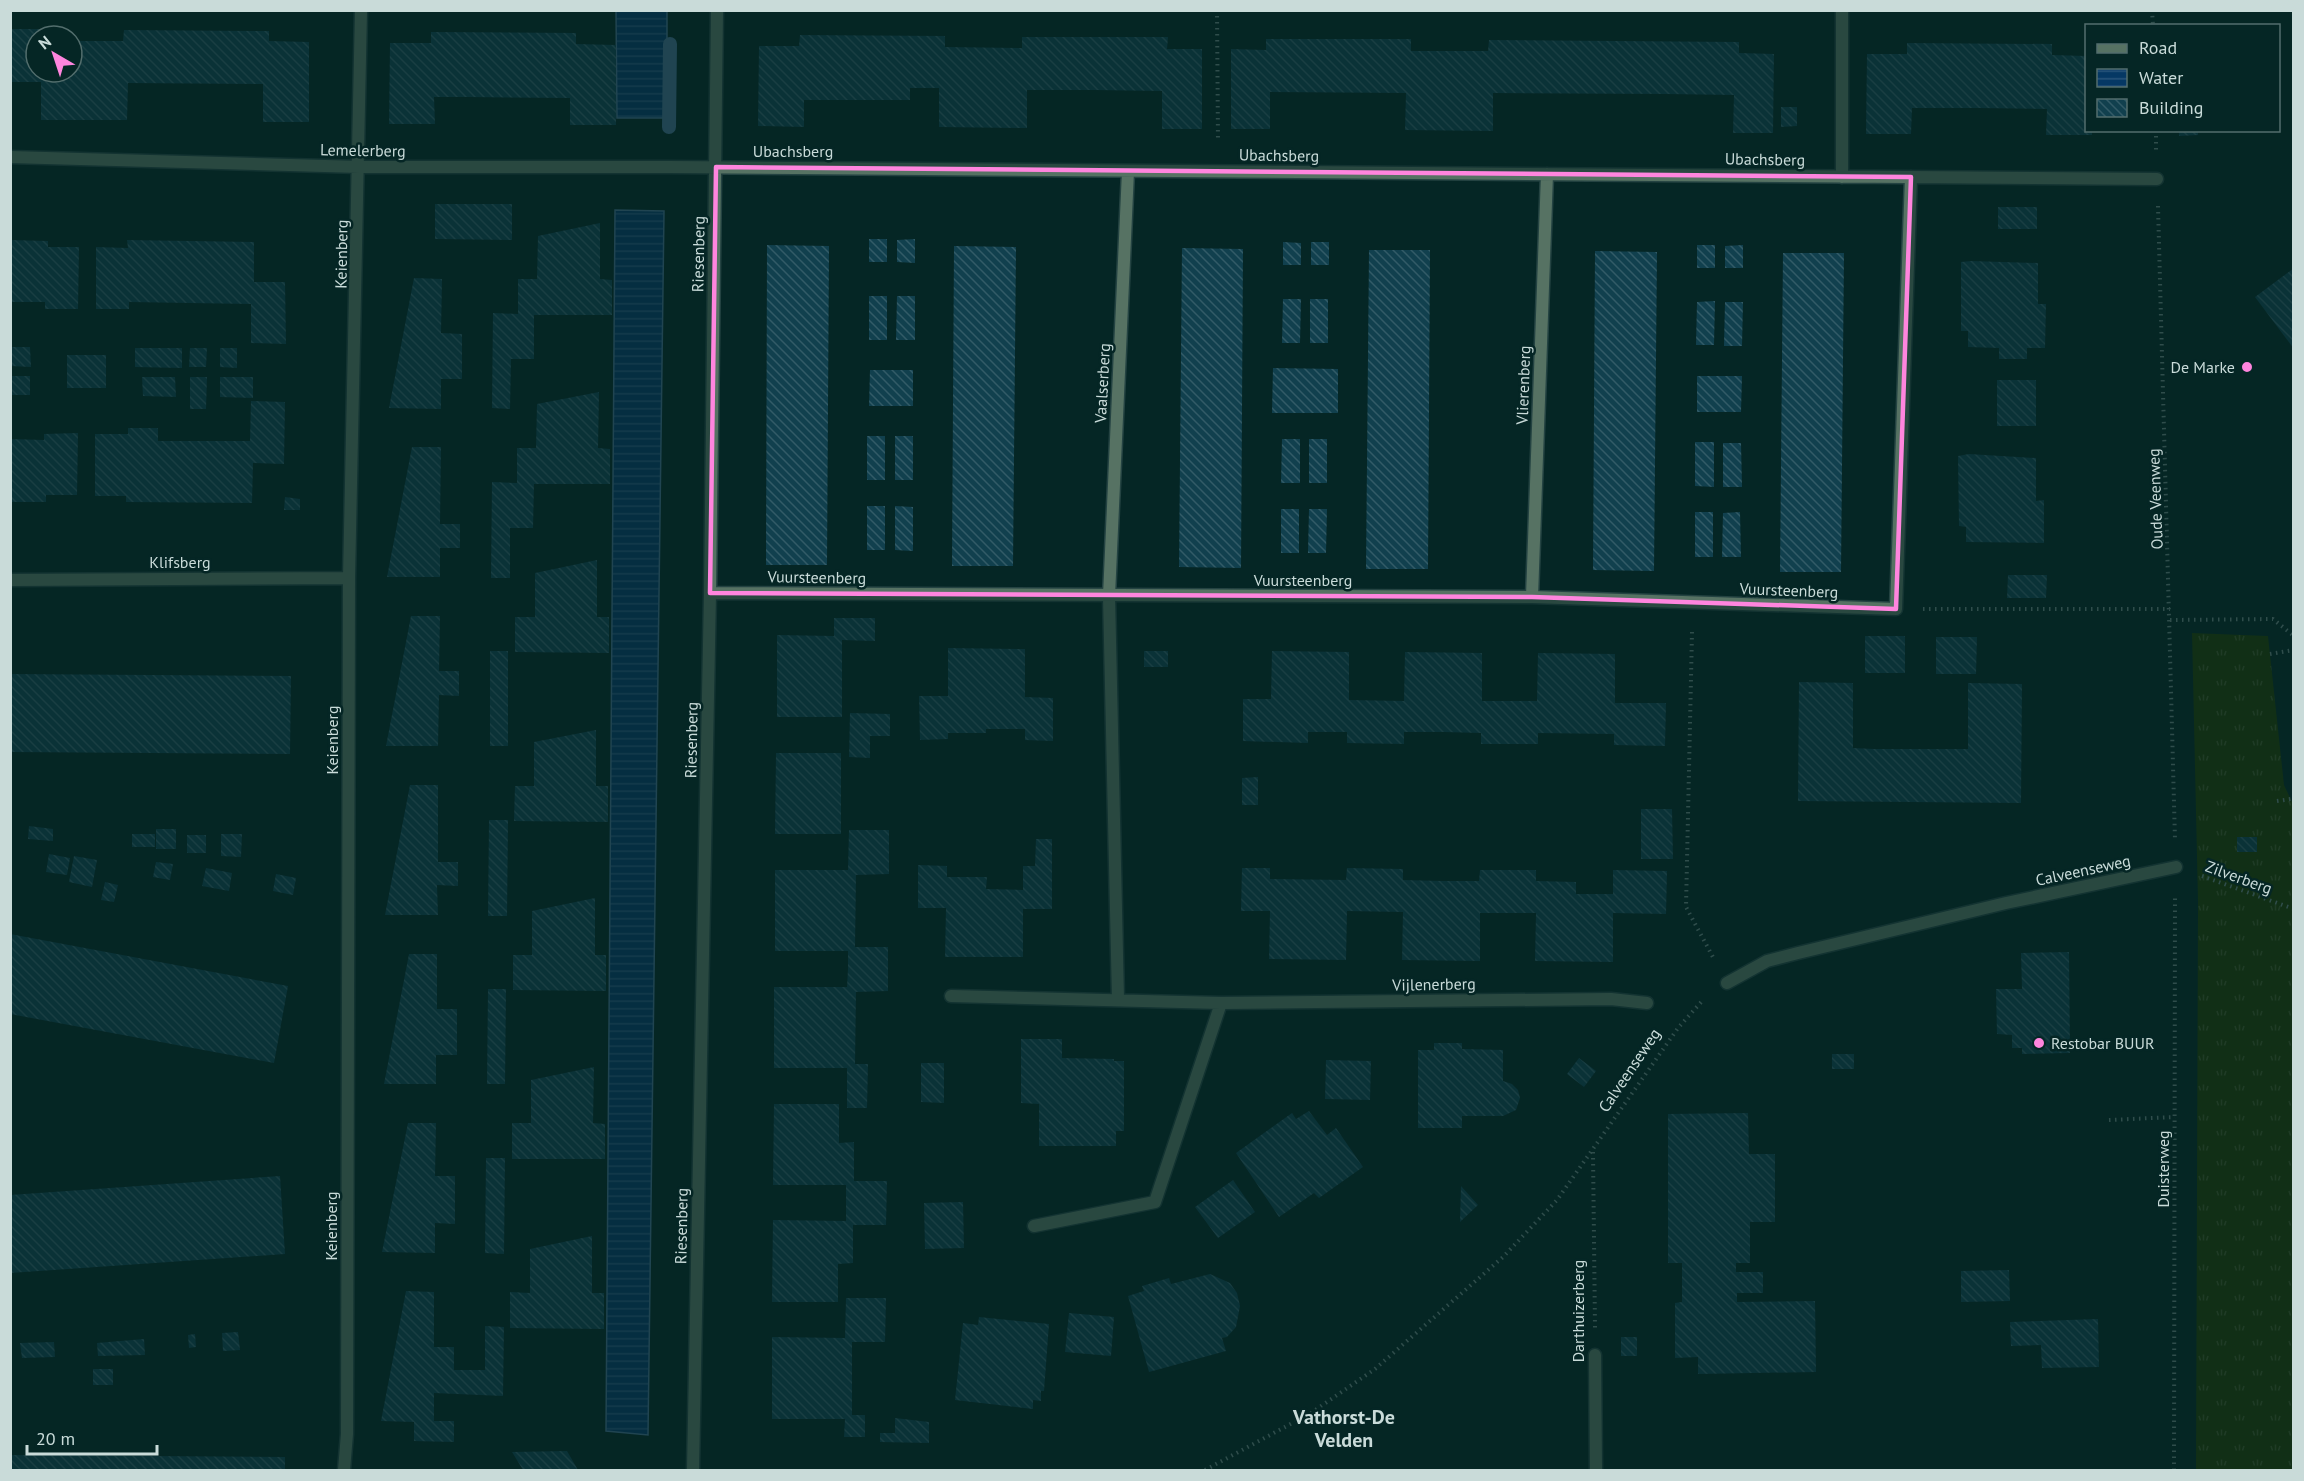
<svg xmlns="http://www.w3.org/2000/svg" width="2304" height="1481" font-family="'PT Sans',sans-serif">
  <defs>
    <pattern id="grass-tufts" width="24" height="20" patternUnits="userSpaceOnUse" patternTransform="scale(1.5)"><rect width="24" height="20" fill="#203a05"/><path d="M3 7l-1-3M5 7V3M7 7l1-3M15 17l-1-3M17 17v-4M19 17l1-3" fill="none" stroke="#3f5629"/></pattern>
    <pattern id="water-rules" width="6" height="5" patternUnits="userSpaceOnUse" patternTransform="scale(1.5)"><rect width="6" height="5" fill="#053864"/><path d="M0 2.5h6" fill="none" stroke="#28547a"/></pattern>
    <pattern id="building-back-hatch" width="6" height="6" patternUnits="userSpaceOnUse" patternTransform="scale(1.5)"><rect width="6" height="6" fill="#11404e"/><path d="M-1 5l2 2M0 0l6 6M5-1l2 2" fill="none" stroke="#325b67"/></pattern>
  </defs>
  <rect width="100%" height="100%" fill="#052625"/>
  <!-- grass -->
  <path fill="url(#grass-tufts)" d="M2192,633L2268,636L2284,785L2293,804V1470H2196L2198,902Z"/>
  <!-- water -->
  <path fill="url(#water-rules)" stroke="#406987" stroke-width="1.5" d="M616,11H667V118H617Z
    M615,210L664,211L648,1435L606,1431Z"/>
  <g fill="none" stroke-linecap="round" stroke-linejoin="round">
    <!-- stream -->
    <path stroke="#406987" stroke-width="14" d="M669,127L670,44"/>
  </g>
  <!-- building -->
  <path fill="url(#building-back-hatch)" d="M10,29H46V36H36V72H72V41H123L124,30L269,31V41L309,42V122H263V84L128,83L127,120H41V82H10Z
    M431,32L576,33V44L616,45V125H570V98L468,97H434L435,124H389L390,43H431Z
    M800,35L945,36V47L1022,48V37H1168L1167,49H1202V129H1162V91L1095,90H1027V128L939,127V88H910V100H804V127L758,126L759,46H799Z
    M1266,39H1411V51H1488L1489,40L1739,42V53L1774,54L1773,133H1733L1734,95L1666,94L1493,93V131L1405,130L1406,93L1270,92V129H1231V49L1266,50Z
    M1907,43L2052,44V55L2086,56V130H2092V135H2046L2047,109L1979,108H1912L1911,134H1866L1867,54H1907Z
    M1781,107H1797V126L1781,127Z
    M2179,130H2198V135L2179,136Z
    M435,204H512V240L435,239Z
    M1998,207H2037V229H1998Z
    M600,223V279L612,280V315H534V359H511L510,409L492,408L493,313L518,314V279H537L538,236Z
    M869,239H887V262H869Z
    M915,239V263L897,262V240Z
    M10,240L48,241V247H79L78,309H45V302H10Z
    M127,240L254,242V282H285L286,344L251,343V304L129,302V309H96V247L128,248Z
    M1283,242L1301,243V265H1283Z
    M1311,242H1329V265H1311Z
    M767,245L829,246L827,565H766Z
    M1697,245H1715V268H1697Z
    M1743,245V268H1725V246Z
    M954,246L1016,247L1013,566H952Z
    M1182,248L1243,249L1241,568L1179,567Z
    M1369,250H1430L1428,569H1366Z
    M1595,251L1657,252L1654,571L1593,570Z
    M1783,253H1844L1841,572H1780Z
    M1971,261L2038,263V304H2046L2045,348H2027V359H1999V348L1968,347V331H1961V262Z
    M2294,268V349L2255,297Z
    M414,278L442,279L441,333L462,334V379H441V409L389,408Z
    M869,296H887V340H869Z
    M897,296H915V340H896Z
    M1283,299H1301L1300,343H1282Z
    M1310,299H1328V343H1310Z
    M1715,301L1714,345H1696L1697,302Z
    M1725,302H1743L1742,346H1724Z
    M10,347H30L31,367L10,366Z
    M135,348H182V368L135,367Z
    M190,348H207L206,367H189Z
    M220,348H237V368L220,367Z
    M67,355H106V388H67Z
    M1273,368L1338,369V413H1272Z
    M870,370H913V406H869Z
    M10,376H30V395H10Z
    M1697,376H1742L1741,412H1697Z
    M142,377H175L176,397L143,396Z
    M190,377H207L206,409H190Z
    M220,377H253V398L220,397Z
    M1997,380H2036V426H1997Z
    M599,392L598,448L610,449V484H534L533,528H510V578H491L492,482L517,483V448H536L537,404Z
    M251,401L285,402L284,464L253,463L252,503L126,502V496H95V434H128V428H158V441H250Z
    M78,433L77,495H46V502H10V439L44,440V434Z
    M867,436H885V480H867Z
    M895,436H913V480H895Z
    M1282,439H1300V483H1281Z
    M1309,439H1327V483H1309Z
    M1695,442H1714V487L1695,486Z
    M1723,443H1741L1742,487H1723Z
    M412,447H441L440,524H460V548H440V577H387Z
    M1969,454L2036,458V501L2044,500V543L1966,542V527L1959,526L1958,456Z
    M285,497L300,499V510H284Z
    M867,506H885V550H867Z
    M895,506L913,507V551L895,550Z
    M1281,509H1299V553H1281Z
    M1309,509H1327L1326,553H1308Z
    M1695,512H1713V557H1695Z
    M1740,512L1741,557H1722L1723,513Z
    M597,560V617H609V653L515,652V617H535V573Z
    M2008,575H2047L2046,598H2007Z
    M411,616H440L439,671H459V696L439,695L438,746H386Z
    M834,618H875V641L842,640V717H777V635L834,636Z
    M1865,636H1905V673H1865Z
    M1936,637H1977L1976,674H1936Z
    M948,648L1025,649V697L1053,698V741L1025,740V729H986V733H948V739L920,740L919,696H948Z
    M490,651H508V746H490Z
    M1144,651H1168V667H1144Z
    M1272,651L1349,652V700L1404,701L1405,652L1482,653V701H1537L1538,653L1615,654V703H1666L1665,746L1614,745V734L1538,733V744H1481V733L1444,732H1404V744L1347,743V732H1308V743L1243,741V699H1271Z
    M10,674L291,676L290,754L10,752Z
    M1799,682L1853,683V748L1874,749H1968V683L2022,684L2021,803L1798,801Z
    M850,713L890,714V736H870V758L849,757Z
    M596,730V786H608V822L514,821L515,786H534V742Z
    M776,753H841V834H775Z
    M1258,777V805H1242V778Z
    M410,785H438V862H458V886L437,885L438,915H385Z
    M1641,809H1672L1673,859H1641Z
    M489,820H508L507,916H488Z
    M29,826L53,829V841L28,839Z
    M156,829H176V849H156Z
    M849,830H889V874L856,875L855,947H888V991L856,992L855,1064H868L867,1108H847V1068H774V987H847L848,969V951H775V870H848Z
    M132,834H155V847H132Z
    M221,834H242L241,857L221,856Z
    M187,835H206V853H187Z
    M2237,837H2257V852H2237Z
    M1036,839H1052V909H1023V957H945L946,908H918V865L947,866V877H987L986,889L1023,890V866H1035Z
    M49,854L70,858L67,875L46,872Z
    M74,856L97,860L92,887L69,882Z
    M156,862L173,864L170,880L153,877Z
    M206,868L232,873L229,891L202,886Z
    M1242,868H1270V879L1346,880L1347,868L1403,869V880L1442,881H1479L1480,870H1536V881L1576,882V894H1613V870L1667,871L1666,914L1613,913V962L1535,961L1536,913H1480V961L1402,960L1403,912L1347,911L1346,960L1269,959L1270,911H1241Z
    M276,874L296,878L293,895L273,891Z
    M105,882L118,885L114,902L101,900Z
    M595,898V955H606V991L513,990V955H532V911Z
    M10,934L288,986L274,1063L10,1014Z
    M2069,952L2070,1053L2022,1054V1048H2012V1035L1997,1034L1996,989H2022L2021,953Z
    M409,954H437V1009H457V1055H436V1084H384Z
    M488,989H506L505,1084H487Z
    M1021,1039H1062V1058L1114,1059V1061H1124V1131H1116V1146H1039V1104L1021,1103Z
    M1434,1043H1462V1049L1503,1050V1081L1512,1084L1518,1090L1520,1098L1516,1110L1503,1116H1462V1128H1418V1050H1434Z
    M1832,1054H1854V1069H1832Z
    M1579,1058L1596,1071L1584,1087L1567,1074Z
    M1326,1060L1371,1061L1370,1100L1325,1099Z
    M921,1063H944V1103L921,1102Z
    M594,1067L593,1123L605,1124V1159H512V1123H531V1080Z
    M774,1104H839V1143L854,1142V1181H887L886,1225H853V1263L838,1264V1302H772L773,1220L846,1221V1185H773Z
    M1309,1111L1327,1135L1336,1128L1363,1167L1319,1198L1314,1193L1279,1217L1236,1153L1292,1113L1296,1119Z
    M1748,1113L1749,1154H1775V1222H1750V1263H1736V1272H1763V1293H1737V1302L1815,1301L1816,1372L1698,1374V1357L1675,1358V1303L1682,1302V1263H1668V1114Z
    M408,1123H436L435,1176H455V1224L435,1223V1253L382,1252Z
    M486,1158H505L504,1254L485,1253Z
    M280,1176L285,1254L10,1273V1195Z
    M1233,1180L1255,1212L1218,1238L1195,1207Z
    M1461,1186L1478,1205L1460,1222Z
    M963,1202L964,1248L925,1249L924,1203Z
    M592,1236V1293H604V1329L510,1328V1292L530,1293V1249Z
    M2009,1270L2010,1301L1961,1302V1271Z
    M1210,1274L1230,1283L1237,1293L1240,1306L1236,1327L1227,1337L1222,1338L1226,1351L1149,1372L1128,1296L1144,1291L1142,1286L1169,1278L1171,1284Z
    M406,1291L434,1292V1347H454V1370H485V1326L504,1327L503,1396L434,1393V1421H454V1442L414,1441V1422L381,1421Z
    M846,1298H886L885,1342H852V1415H865V1437H844L845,1419H772V1337L845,1338Z
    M1069,1313L1114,1317L1111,1356L1065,1352Z
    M979,1317L1049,1324L1044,1391H1041V1401L1033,1400V1409L955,1400L963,1323L978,1325Z
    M2098,1319L2099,1367L2042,1368L2041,1345L2011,1346L2010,1322Z
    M238,1332L240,1350L223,1351L222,1333Z
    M195,1334L196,1347L189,1348L188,1335Z
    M1621,1337H1637V1356H1621Z
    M144,1339L145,1355L98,1356L97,1343Z
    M54,1342L55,1357L22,1358L20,1343Z
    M93,1369H113V1385H93Z
    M895,1418L929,1422V1443L880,1442V1433H895Z
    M567,1451L578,1470H523L512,1452Z
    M10,1455L285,1457V1470H10Z"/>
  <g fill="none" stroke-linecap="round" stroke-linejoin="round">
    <defs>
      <path id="street" d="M1842,10V177
        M10,157L360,167H668L2157,179
        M10,580L349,578
        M710,593L1532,597L1896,609L1911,177
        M1532,597L1547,174
        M1727,983L1767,961L1798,953L2006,903L2176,867
        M951,996L1221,1003L1611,999L1647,1003
        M1118,999L1109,596L1128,171
        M1034,1226L1155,1202L1221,1003
        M1595,1355L1596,1470
        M344,1470L347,1434L349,578L361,10
        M693,1470L710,593L717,10"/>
    </defs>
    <!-- street casing -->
    <use href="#street" stroke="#244342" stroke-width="15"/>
    <!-- path -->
    <path stroke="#637d7b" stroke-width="4" stroke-dasharray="1.5 4.5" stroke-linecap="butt" d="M1217,10L1218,142
      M2152,10L2153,26
      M2156,130V151
      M2158,206L2175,840
      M1923,609H2170
      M2170,620L2273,619L2294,636
      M1692,632L1686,907L1714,959
      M2270,654L2294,650
      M2294,692V763
      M2277,801L2291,799L2294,796
      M2202,876L2294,909
      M2109,1120L2175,1117
      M1593,1152L1595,1328
      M1205,1470L1311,1413L1375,1369L1503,1257L1557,1200L1678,1028L1703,1000
      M2174,1470L2175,896"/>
    <!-- street -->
    <use href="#street" stroke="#567263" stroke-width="12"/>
  </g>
  <!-- marked area -->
  <path d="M0 0H2304V1481H0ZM716,167L1911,177L1896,609L1532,597L710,593Z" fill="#052625" fill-opacity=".55" fill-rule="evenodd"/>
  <path fill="none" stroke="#ff85de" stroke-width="4.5" stroke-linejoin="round" d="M716,167L1911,177L1896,609L1532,597L710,593Z"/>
  <!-- markers -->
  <g fill="#ff85de" stroke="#052625" stroke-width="2">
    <circle cx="2247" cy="367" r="6"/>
    <circle cx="2039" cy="1043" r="6"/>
  </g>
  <g text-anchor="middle" stroke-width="5" stroke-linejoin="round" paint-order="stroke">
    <!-- street labels -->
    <g font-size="16" fill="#c9dbd9" stroke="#052625">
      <text transform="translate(363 150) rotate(1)" y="6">Lemelerberg</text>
      <text x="793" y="157">Ubachsberg</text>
      <text transform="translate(1279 155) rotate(1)" y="6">Ubachsberg</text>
      <text transform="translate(1765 159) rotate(1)" y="6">Ubachsberg</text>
      <text transform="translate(341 254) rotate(-89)" y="6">Keienberg</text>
      <text transform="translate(698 254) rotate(-89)" y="6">Riesenberg</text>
      <text transform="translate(1102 383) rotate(-87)" y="6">Vaalserberg</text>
      <text transform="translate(1523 385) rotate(-88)" y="6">Vlierenberg</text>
      <text transform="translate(2155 499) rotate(-92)" y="6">Oude Veenweg</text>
      <text x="180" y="568">Klifsberg</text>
      <text transform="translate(817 577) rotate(1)" y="6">Vuursteenberg</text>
      <text x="1303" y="586">Vuursteenberg</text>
      <text transform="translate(1789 590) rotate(2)" y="6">Vuursteenberg</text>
      <text transform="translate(332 740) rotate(-90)" y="6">Keienberg</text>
      <text transform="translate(691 740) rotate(-89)" y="6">Riesenberg</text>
      <text transform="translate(2083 870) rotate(-12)" y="6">Calveenseweg</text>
      <text transform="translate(2239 877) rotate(20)" y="6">Zilverberg</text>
      <text transform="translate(1434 984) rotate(-1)" y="6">Vijlenerberg</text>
      <text transform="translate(1629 1070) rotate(-56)" y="6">Calveenseweg</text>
      <text transform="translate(2163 1169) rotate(-90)" y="6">Duisterweg</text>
      <text transform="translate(331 1226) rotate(-90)" y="6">Keienberg</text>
      <text transform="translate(681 1226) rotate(-89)" y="6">Riesenberg</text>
      <text transform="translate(1578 1311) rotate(-90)" y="6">Darthuizerberg</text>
    </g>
    <!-- poi labels -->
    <g font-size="16" fill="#c9dbd9" stroke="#052625" text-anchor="end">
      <text x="2235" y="373">De Marke</text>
      <text x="2051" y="1049" text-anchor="start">Restobar BUUR</text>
    </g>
    <!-- quarter labels -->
    <g font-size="20" font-weight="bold" fill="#c9dbd9" stroke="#052625">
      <text x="1344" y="1424">Vathorst-De<tspan x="1344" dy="23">Velden</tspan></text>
    </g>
  </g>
  <!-- border -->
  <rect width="2304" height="1481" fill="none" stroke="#c9dbd9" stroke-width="24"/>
  <!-- legend -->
  <rect x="2085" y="24" width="195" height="108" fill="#052625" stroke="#536e6d" stroke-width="1.5"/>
  <rect x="2097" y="44" width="30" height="9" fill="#567263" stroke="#536e6d" stroke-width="1.5"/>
  <text x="2139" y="54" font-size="18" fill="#c9dbd9">Road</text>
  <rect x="2097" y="69" width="30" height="18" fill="url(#water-rules)" stroke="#536e6d" stroke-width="1.5"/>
  <text x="2139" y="84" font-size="18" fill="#c9dbd9">Water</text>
  <rect x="2097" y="99" width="30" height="18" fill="url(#building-back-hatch)" stroke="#536e6d" stroke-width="1.5"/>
  <text x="2139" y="114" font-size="18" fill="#c9dbd9">Building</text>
  <!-- north arrow -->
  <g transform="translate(54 54) rotate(321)"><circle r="28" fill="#052625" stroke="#536e6d" stroke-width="1.5"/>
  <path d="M0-4.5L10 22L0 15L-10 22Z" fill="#ff85de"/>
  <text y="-9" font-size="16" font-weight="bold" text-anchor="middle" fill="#c9dbd9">N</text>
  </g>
  <!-- scale -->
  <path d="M27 1445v9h130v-9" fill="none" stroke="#c9dbd9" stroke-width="3"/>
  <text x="36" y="1445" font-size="18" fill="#c9dbd9" stroke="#052625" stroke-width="4.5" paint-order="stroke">20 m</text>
</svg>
